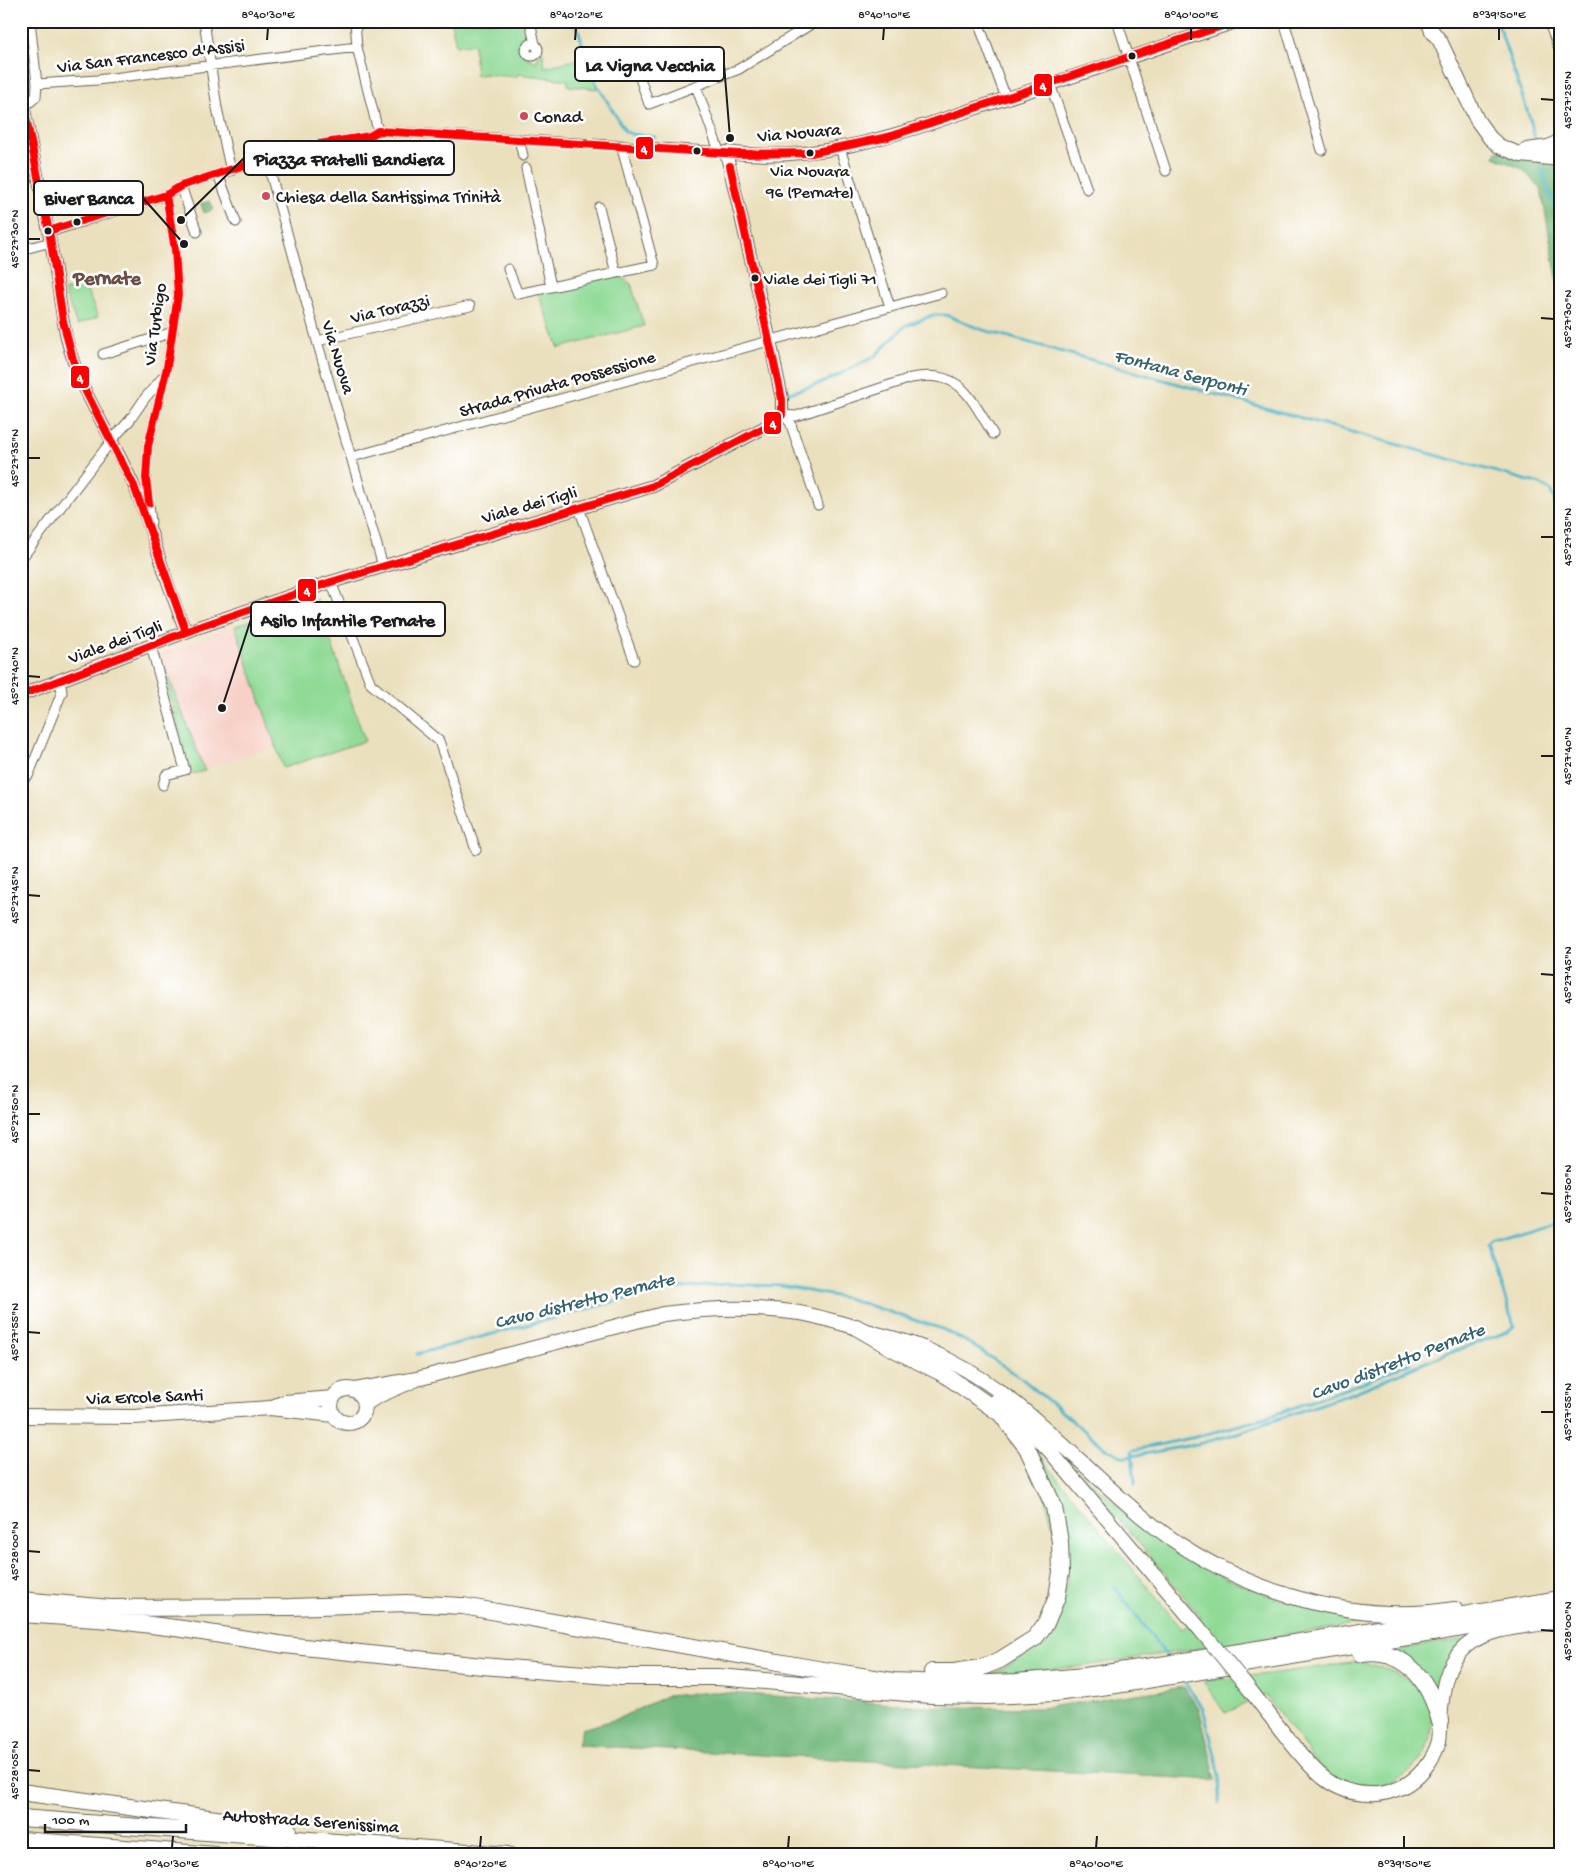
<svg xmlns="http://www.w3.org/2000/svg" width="1581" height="1876" font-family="'Gochi Hand',sans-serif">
  <rect width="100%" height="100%" fill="#fff"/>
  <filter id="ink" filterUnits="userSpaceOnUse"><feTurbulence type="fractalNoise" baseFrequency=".02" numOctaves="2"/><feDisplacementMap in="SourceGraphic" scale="10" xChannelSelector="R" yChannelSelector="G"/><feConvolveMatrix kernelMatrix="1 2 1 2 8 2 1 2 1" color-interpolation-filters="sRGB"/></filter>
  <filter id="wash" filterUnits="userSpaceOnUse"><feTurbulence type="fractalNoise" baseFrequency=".0096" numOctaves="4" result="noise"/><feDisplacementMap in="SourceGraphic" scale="20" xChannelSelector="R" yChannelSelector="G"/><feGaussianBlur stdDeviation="1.12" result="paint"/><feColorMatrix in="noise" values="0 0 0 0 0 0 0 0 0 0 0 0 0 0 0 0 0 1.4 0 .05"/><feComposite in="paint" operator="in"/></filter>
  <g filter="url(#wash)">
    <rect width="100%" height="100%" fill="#ebe0bd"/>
    <!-- built -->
    <path fill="#f7d1c7" d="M235,626L276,746L204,769L159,654Z"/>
    <!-- green -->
    <path fill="#90da96" stroke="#567b59" d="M451,21H527L531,40L522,46L523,55L536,62L542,49L545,67L583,58L598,89L568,86V80L518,74L516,77L484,74L476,76L474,44L456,46Z
      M616,273L631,284L644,326L559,348L537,290Z
      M84,283L98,317L77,325L64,291Z
      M316,598L365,741L283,768L235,626Z
      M166,670L204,769L205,771L191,774L163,671Z
      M1030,1444L1182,1629L1201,1617L1080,1473L1144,1529L1225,1578L1279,1599L1379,1621L1077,1667L992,1674L1035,1650L1056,1621L1068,1580Z
      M1466,1639L1437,1692L1391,1650Z
      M1359,1662C1379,1666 1398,1672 1415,1684C1417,1686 1422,1689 1424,1691C1428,1697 1430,1710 1431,1717C1433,1728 1430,1740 1426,1750C1412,1780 1376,1793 1345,1783C1336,1780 1329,1775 1322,1770L1265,1695L1225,1713L1203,1681L1268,1674Z"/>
    <!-- forest -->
    <path fill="#74ba7f" stroke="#486b4e" d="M1497,151L1560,164V286L1558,284L1541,189L1522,169L1494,157Z
      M210,201L214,209L204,213L201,204Z
      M1184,1687L1199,1708L1216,1780L578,1745L582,1729L617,1719L666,1696L713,1692L940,1707L1041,1708Z"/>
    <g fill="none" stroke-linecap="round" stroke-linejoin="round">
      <!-- stream -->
      <path stroke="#4db6cb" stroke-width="3" d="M576,21L589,69L598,86L625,131L631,134L655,137
        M1497,21L1531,122L1535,139
        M1542,170L1557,214L1560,233
        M789,393L824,382L864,362L875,356L905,326L933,315H946L980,329L1540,484L1550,490L1554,499L1560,522
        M417,1354L617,1301L665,1290L726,1284L781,1286L846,1298L942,1329L969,1343L1020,1377L1104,1447L1119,1455L1127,1457L1198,1444L1228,1436L1353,1393L1433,1359L1507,1332L1514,1326L1488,1245L1491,1242L1560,1220
        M1135,1484L1132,1451L1134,1450L1196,1437L1265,1418L1364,1382L1411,1362
        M1114,1586L1168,1658
        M1183,1680L1203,1708L1220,1775L1219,1803
        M1218,1855V1851"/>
    </g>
  </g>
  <g filter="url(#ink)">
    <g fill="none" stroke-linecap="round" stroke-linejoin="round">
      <defs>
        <path id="minor" d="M204,21L217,108L231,171
          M355,21L357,47L378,131
          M530,21L535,44
          M1117,21L1166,171
          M1284,21L1322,150
          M981,30L1006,98
          M526 50a6 6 0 1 1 12 0a6 6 0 1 1-12 0Z
          M636,67L649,104L739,69L816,21
          M37,84L97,80L357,47
          M1050,84L1087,189
          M696,86L719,151
          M24,107L36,97L37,84L30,21
          M519,139L523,156
          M840,148L890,307
          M266,157L317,341L383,566
          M526,168L551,287
          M218,174L236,222
          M181,186L197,232
          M599,207L616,273
          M48,231L59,229L166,195L181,186L299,147L370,136L378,131L726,152
          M21,250L51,242
          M508,269L518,294L654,265L621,145
          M317,341L470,306
          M103,354L173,332
          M782,415L796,416L911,378C961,368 970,398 993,434
          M783,415L790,422L818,505
          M352,457L941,293
          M579,508L634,660
          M151,522L146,478L148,446L167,367L178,295L175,250L166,195
          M21,559L112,440L130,420L145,398L164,376
          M331,582L371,684L439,741L476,850
          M151,646L185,770L166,775L163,785
          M21,781L29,774L62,692L60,680"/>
        <path id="tertiary" d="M21,108L24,107C34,157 44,206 53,256C60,292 61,325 73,360C87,402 116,444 134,486C154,534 166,584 186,632"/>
        <path id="secondary" d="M21,695L199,627L331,582L653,486L773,423L782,415V399L770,341L726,152C824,166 917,127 1007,98C1085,73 1161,47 1238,21"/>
        <path id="primary" d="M417,1379L663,1314C709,1308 755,1306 800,1313C826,1318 851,1326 877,1334C892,1338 908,1342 923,1348C951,1360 979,1376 1003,1394C1052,1430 1093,1476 1139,1514C1225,1586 1343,1627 1455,1609
          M331 1406a17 17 0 1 1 34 0a17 17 0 1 1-34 0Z
          M355,1390L417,1379L378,1396L365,1404
          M333,1398L285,1402L270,1408L334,1415
          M996,1400L1031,1431L1050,1451L1199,1628
          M21,1416L134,1417L270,1408
          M1246,1685C1260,1703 1274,1721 1288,1739C1310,1766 1330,1794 1369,1794C1380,1795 1391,1792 1402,1787C1418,1779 1434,1760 1439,1741C1440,1735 1440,1729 1440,1722C1442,1694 1443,1666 1466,1646C1488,1627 1531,1626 1560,1621"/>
        <path id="trunk" d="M1428,21L1432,31L1440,41L1477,120L1490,138L1499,146L1521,155L1560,159
          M1551,21L1560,45
          M1527,150L1549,147L1560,141"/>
        <path id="motorway" d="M856,1327L894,1349L944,1374L1001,1414L1027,1448L1054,1507L1060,1542L1061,1572L1057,1597L1046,1623L1035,1638L1000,1660L980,1668L954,1672H932
          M21,1600L110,1608L291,1607L406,1603L463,1606L817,1669L893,1681L966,1684L1016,1682L1085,1676L1160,1665L1560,1599
          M21,1614L111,1620L183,1629L285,1645L482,1666L622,1677H718L931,1695L987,1696L1055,1693L1116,1685L1560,1612
          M1361,1654C1407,1648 1429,1681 1440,1721
          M21,1792L288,1829
          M21,1818L508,1855
          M21,1840L215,1855"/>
      </defs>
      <!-- minor casing -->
      <use href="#minor" stroke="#646154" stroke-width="11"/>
      <!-- tertiary casing -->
      <use href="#tertiary" stroke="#646154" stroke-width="13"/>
      <!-- secondary casing -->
      <use href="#secondary" stroke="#646154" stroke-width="14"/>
      <!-- primary casing -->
      <use href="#primary" stroke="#646154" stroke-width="16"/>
      <!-- trunk casing -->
      <use href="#trunk" stroke="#646154" stroke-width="16"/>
      <!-- motorway casing -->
      <use href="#motorway" stroke="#646154" stroke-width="18"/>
      <!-- minor -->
      <use href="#minor" stroke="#fff" stroke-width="9"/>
      <!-- tertiary -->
      <use href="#tertiary" stroke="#fff" stroke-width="11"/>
      <!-- secondary -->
      <use href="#secondary" stroke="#fff" stroke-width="12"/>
      <!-- primary -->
      <use href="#primary" stroke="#fff" stroke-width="14"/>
      <!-- trunk -->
      <use href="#trunk" stroke="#fff" stroke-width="14"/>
      <!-- motorway -->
      <use href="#motorway" stroke="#fff" stroke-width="16"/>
      <defs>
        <path id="primary-bridge" d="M1199,1628L1246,1685"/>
      </defs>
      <!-- primary-bridge casing -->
      <use href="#primary-bridge" stroke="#646154" stroke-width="16" stroke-linecap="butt"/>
      <!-- primary-bridge -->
      <use href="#primary-bridge" stroke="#fff" stroke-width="14"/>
      <defs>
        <path id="bus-1" d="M24,107L50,237L63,321L73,360L86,392L134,486L186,632
          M48,231L166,195L181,186L299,147L370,136L378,131L739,154L811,153L888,137L1237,21
          M149,503L146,478L148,446L167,367L178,295L175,250L166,195
          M21,695L199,627L331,582L653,486L773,423L782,415V399L730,166"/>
      </defs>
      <!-- bus-1 casing -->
      <use href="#bus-1" stroke="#fff" stroke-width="11"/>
      <!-- bus-1 -->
      <use href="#bus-1" stroke="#f00" stroke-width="8"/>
    </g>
  </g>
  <!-- ticks -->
  <path fill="none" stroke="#1c1c1c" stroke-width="2" d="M267,40L268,28M575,40L576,28M883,40L884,28M1191,40V28M1499,40V28M1541,99L1554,100M28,239H40M1541,318L1554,319M28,458H40M1541,537H1554M28,676L40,677M1541,756H1554M28,895L40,896M1541,974L1554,975M28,1114H40M1541,1193L1554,1194M28,1332L40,1333M1541,1412H1554M28,1551L40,1552M1541,1630L1554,1631M28,1770L40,1771M172,1848L173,1836M480,1848L481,1836M788,1848L789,1836M1096,1848L1097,1836M1404,1848V1836"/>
  <!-- markers -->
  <g fill="#1c1c1c" stroke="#fff" stroke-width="2">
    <circle cx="1132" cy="56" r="4.5"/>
    <circle cx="697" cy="151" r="4.5"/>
    <circle cx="810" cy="153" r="4.5"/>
    <circle cx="77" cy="222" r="4.5"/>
    <circle cx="48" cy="231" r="4.5"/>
    <circle cx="755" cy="278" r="4.5"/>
  </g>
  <g fill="#d1495b" stroke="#fff" stroke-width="2">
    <circle cx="524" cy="116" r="5"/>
    <circle cx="266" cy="196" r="5"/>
  </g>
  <g text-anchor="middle" stroke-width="5" stroke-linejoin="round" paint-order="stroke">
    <!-- bus labels -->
    <g font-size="17" fill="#1c1c1c" stroke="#fff">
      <text x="810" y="176">Via Novara<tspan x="810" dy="21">96 (Pernate)</tspan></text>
      <text x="764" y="284" text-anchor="start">Viale dei Tigli 71</text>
    </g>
    <!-- street labels -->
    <g font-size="18" fill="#1c1c1c" stroke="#fff">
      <text transform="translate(151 55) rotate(-7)" y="6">Via San Francesco d'Assisi</text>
      <text transform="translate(799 132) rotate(-5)" y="6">Via Novara</text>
      <text transform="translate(390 308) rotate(-13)" y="6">Via Torazzi</text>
      <text transform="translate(154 324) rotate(-82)" y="6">Via Turbigo</text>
      <text transform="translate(339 357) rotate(73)" y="6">Via Nuova</text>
      <text transform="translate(557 383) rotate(-16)" y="6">Strada Privata Possessione</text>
      <text transform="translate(529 504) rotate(-16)" y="6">Viale dei Tigli</text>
      <text transform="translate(115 641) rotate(-20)" y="6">Viale dei Tigli</text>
      <text transform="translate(145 1396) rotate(-2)" y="6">Via Ercole Santi</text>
      <text transform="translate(311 1820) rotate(4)" y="6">Autostrada Serenissima</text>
    </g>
    <!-- poi labels -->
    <g font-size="18" fill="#1c1c1c" stroke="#fff" text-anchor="start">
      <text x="534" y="122">Conad</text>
      <text x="276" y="202">Chiesa della Santissima Trinità</text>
    </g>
    <!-- water labels -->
    <g font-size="19" font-style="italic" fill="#32616b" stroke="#fff">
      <text transform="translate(1181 371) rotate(15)" y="7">Fontana Serponti</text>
      <text transform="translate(584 1299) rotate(-14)" y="7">Cavo distretto Pernate</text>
      <text transform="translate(1397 1360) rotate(-21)" y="7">Cavo distretto Pernate</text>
    </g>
    <!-- quarter labels -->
    <g font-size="20" font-weight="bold" fill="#6a4d45" stroke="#fff">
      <text x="107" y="284">Pernate</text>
    </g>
  </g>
  <!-- callouts -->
  <path fill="none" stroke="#1c1c1c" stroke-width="2" d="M730 138L724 64M181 220L244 158M184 244L143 198M222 708L251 619"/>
  <g fill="#1c1c1c" stroke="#fff" stroke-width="2">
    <circle cx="730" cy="138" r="5"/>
    <circle cx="181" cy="220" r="5"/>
    <circle cx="184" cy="244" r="5"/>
    <circle cx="222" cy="708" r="5"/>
  </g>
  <g fill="#fff" stroke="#1c1c1c" stroke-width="2">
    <rect x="575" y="47" width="149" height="34" rx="5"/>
    <rect x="244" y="141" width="210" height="34" rx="5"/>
    <rect x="34" y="181" width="109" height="34" rx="5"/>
    <rect x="251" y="602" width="194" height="34" rx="5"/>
  </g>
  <g font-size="19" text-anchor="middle" font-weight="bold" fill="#1c1c1c">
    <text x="650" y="71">La Vigna Vecchia</text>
    <text x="349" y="165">Piazza Fratelli Bandiera</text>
    <text x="89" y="204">Biver Banca</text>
    <text x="348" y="626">Asilo Infantile Pernate</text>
  </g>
  <g stroke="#fff" stroke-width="2">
    <rect x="1033" y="73" width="20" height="24" rx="5" fill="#f00"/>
    <rect x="635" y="136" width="19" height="24" rx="5" fill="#f00"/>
    <rect x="70" y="365" width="20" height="24" rx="5" fill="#f00"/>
    <rect x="763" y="411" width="19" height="24" rx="5" fill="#f00"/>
    <rect x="297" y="578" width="20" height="24" rx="5" fill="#f00"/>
  </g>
  <g font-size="14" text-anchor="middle" font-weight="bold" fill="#fff">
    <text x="1043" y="90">4</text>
    <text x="644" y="153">4</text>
    <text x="80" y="382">4</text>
    <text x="773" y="428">4</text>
    <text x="307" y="595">4</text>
  </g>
  <!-- margin -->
  <rect width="1581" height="1876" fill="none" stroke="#fff" stroke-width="55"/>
  <!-- scale -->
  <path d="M45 1824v8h141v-8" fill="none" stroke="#1c1c1c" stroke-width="2.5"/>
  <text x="52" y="1824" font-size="15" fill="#1c1c1c" stroke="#ffffff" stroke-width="4" paint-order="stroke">100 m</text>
  <rect x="28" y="28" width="1526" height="1820" fill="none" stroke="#1c1c1c" stroke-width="2"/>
  <g font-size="12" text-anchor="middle" fill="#1c1c1c">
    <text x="268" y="18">8°40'30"E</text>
    <text x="576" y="18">8°40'20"E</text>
    <text x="884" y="18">8°40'10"E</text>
    <text x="1191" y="18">8°40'00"E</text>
    <text x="1499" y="18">8°39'50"E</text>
    <text transform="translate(1567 100) rotate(-90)" y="4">45°27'25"N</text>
    <text transform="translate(14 239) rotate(-90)" y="4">45°27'30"N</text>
    <text transform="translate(1567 319) rotate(-90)" y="4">45°27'30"N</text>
    <text transform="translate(14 458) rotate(-90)" y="4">45°27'35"N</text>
    <text transform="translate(1567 537) rotate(-90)" y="4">45°27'35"N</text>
    <text transform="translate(14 676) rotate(-90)" y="4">45°27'40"N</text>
    <text transform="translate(1567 756) rotate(-90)" y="4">45°27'40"N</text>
    <text transform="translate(14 895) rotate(-90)" y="4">45°27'45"N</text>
    <text transform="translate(1567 975) rotate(-90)" y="4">45°27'45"N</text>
    <text transform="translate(14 1114) rotate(-90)" y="4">45°27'50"N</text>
    <text transform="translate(1567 1194) rotate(-90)" y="4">45°27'50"N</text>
    <text transform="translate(14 1332) rotate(-90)" y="4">45°27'55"N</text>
    <text transform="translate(1567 1412) rotate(-90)" y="4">45°27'55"N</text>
    <text transform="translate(14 1551) rotate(-90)" y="4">45°28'00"N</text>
    <text transform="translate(1567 1631) rotate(-90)" y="4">45°28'00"N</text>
    <text transform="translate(14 1770) rotate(-90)" y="4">45°28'05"N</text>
    <text x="172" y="1867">8°40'30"E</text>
    <text x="480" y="1867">8°40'20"E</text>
    <text x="788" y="1867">8°40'10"E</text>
    <text x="1096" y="1867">8°40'00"E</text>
    <text x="1404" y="1867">8°39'50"E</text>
  </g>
</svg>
